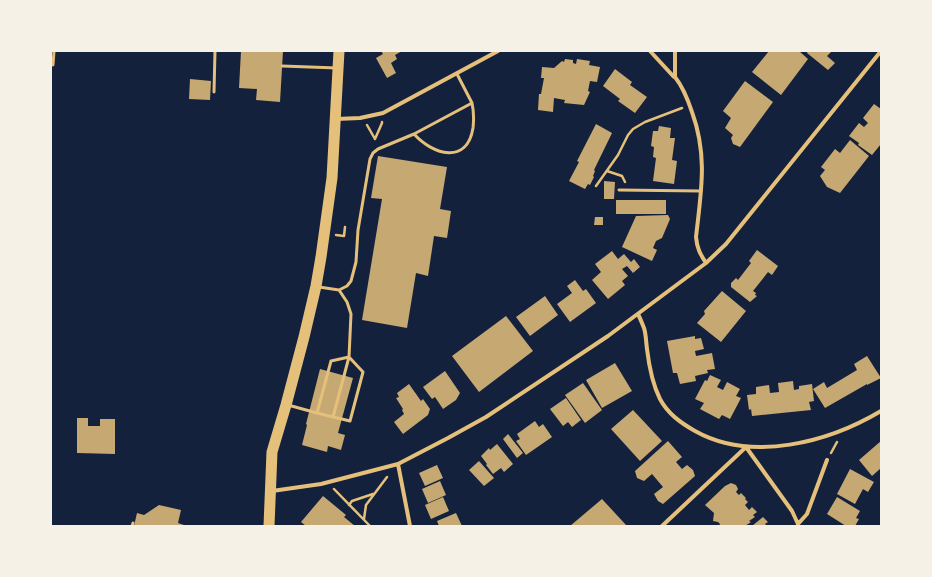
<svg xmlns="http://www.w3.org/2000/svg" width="932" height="577" font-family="'Public Sans',sans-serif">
  <rect width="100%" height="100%" fill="#14213d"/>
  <!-- building -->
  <path fill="#c6a872" d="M241,51H283L280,102L256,100L257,89L239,88Z
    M381,51H402L395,55L397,59L391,63L396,73L387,78L376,58L383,54Z
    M769,51H799L808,59L781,95L752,72Z
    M808,51H832L827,56L835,63L828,70L807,53Z
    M565,59L573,60V63L576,64L577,59L590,61L589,65L600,67L597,82L590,81L588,91L590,92L584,105L564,103L565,100L554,98L553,112L538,110L539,94H541L544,78H541L542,67L554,68L562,61L564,62Z
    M615,69L632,82L630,85L647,97L635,113L618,101L620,99L603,86Z
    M190,79L211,81L210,100L189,99Z
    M745,81L773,102L740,147L733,144L731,138L733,135L725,128L731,118L723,111Z
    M874,104L881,109V144L872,155L858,145L859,143L849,136L859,123L864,127L868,123L863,118Z
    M596,124L612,133L594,170L595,171L593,176L594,177L590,185L588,184L585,189L569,181L579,162L577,161Z
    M659,126L671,128L670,138H675L672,160L677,161L674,184L653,181L656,158L653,157L654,147L651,146L653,131H658Z
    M850,140L869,156L840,193L827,187L820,176L825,170L821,167L835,149L840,153Z
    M378,156L447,167L440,209L451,211L447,238L434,236L428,276L416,273L407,328L362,320L382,199L371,198Z
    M604,181L615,182L614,199H604Z
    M616,200H666V214H616Z
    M668,215L670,219L662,238L656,241L653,248L657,250L652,261L622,247L636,216Z
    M595,217H603V225H594Z
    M757,250L778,266L772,275L768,272L761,281L753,291L756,293L755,295L757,296L750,302L731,287V283L736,278L738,280L751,263L749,261Z
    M612,251L618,259L624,254L631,262L634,259L640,267L633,273L627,266L622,269L628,276L622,281L625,285L608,299L592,280L601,272L595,264Z
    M575,280L583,291L586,289L596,303L570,322L557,304L572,293L567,286Z
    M722,291L746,311L721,342L697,323L705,314L704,311Z
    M545,296L558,315L530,336L516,317Z
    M506,316L533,351L479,392L452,356Z
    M695,336V339L701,338L704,349L695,351L696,356L712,353L715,369L707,370L708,373L695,376L696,381L680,384L677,373H673L667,341Z
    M867,356L881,378L867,385V384L825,408L813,389L824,382L827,388L857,370L854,364Z
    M615,363L632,391L602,408L586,380Z
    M320,369L353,378L338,433L345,435L341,450L328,446L327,452L302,445L307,425L306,424Z
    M445,371L460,393L456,400L443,409L435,397L432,399L423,387Z
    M710,375L721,380L717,387L723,390L727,382L740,389L736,396L741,398L730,419L722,415L719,419L700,409L704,403L695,399L705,380L707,381Z
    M793,381L794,390L799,389V386L812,384L814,401L809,402L811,410L752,416L751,409L749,410L747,395L756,394V387L769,385L770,393L779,392L778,383Z
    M583,383L602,410L585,423L565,395Z
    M409,384L421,401L423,399L430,409L428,415L403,434L394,422L404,414L402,410L403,409L396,398L399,397L397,393Z
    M566,398L581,420L572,427L568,422L563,426L550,409Z
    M633,410L662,441L640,461L611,429Z
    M77,418H88V426H100V419H115V454L77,453Z
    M535,421L539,427L543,424L552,437L526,455L516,441L520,439L517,434Z
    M508,434L523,453L517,458L503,439Z
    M668,441L682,457L676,462L682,469L687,465L693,470L695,476L663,504L658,501L654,494L663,487L652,474L644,481L637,478L635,471Z
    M881,441V468L872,476L859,460Z
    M497,444L513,464L504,472L501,468L493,474L486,465L487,464L481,456L489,448L490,450Z
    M479,461L494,478L484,486L469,470Z
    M437,465L443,478L425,486L419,473Z
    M850,469L874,482L868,492L863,489L855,504L837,494Z
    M440,481L446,495L428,503L422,489Z
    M731,483L736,485L738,489L736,492L739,495L741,493L746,498L745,499L748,502L745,505L749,510L752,507L757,512L753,515L755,517L749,521L751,522L745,526H719L720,524L718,522L713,521L714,513L705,505L725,486Z
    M323,496L346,515L344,517L355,526H306L301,522Z
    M443,497L449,511L431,519L425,505Z
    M837,497L860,511L856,518L859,519L855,526H846L827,514Z
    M602,499L626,525L625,526H570Z
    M159,505L181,510L178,523L187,526H134L137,513L144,515Z
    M456,513L462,526H439L437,521Z
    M763,517L768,522L765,524L767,526H752Z"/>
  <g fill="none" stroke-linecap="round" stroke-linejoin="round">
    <!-- path -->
    <path stroke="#e5c07b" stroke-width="2.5" d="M367,125L375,139
      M375,139L382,123V122
      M607,171L622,176L625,182
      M596,186L618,155L628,135L633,129L645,122L682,108
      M336,235L344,236L345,227
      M831,453L837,442
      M334,489L370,526
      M349,505L352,501L373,494
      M364,519L366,505L387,477"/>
    <!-- service -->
    <path stroke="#e5c07b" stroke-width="3" d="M53,65L54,51
      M282,66L337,68
      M214,92L215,51
      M414,134C433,155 467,165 473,128C474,119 474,112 472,103
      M619,190L701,191
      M319,287L339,290L347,286L351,281L356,262L358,230L370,159L373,153L378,149L414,134L472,103L457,74
      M288,405L317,413L331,361L349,357
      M317,413L350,421L363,372L349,357
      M333,417L349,357L351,314L347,302L339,290
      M132,526L133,523"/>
    <!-- minor -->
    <path stroke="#e5c07b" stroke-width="4" d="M650,51L674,77
      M675,51V77C683,87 688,100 692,112C708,156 701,192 696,237C697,248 700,254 706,263
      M336,119L360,118L383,113L498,51
      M638,314C640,318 642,323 644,328C646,334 646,342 647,349C649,366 652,383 660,399C668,414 681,423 695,431C752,463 829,442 881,411
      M746,447L792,511L798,524
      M398,464L410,526
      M272,491L321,484L398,464L448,438L486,417L608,336L706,263L726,244L881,51
      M662,526L746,447
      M798,526V524L807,514L827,460"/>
    <!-- trunk -->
    <path stroke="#e5c07b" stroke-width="11" d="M269,526L272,452L286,405L304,337L316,286L321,257L332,178L339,51"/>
  </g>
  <!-- border -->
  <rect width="932" height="577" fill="none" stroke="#f6f1e7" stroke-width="104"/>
</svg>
